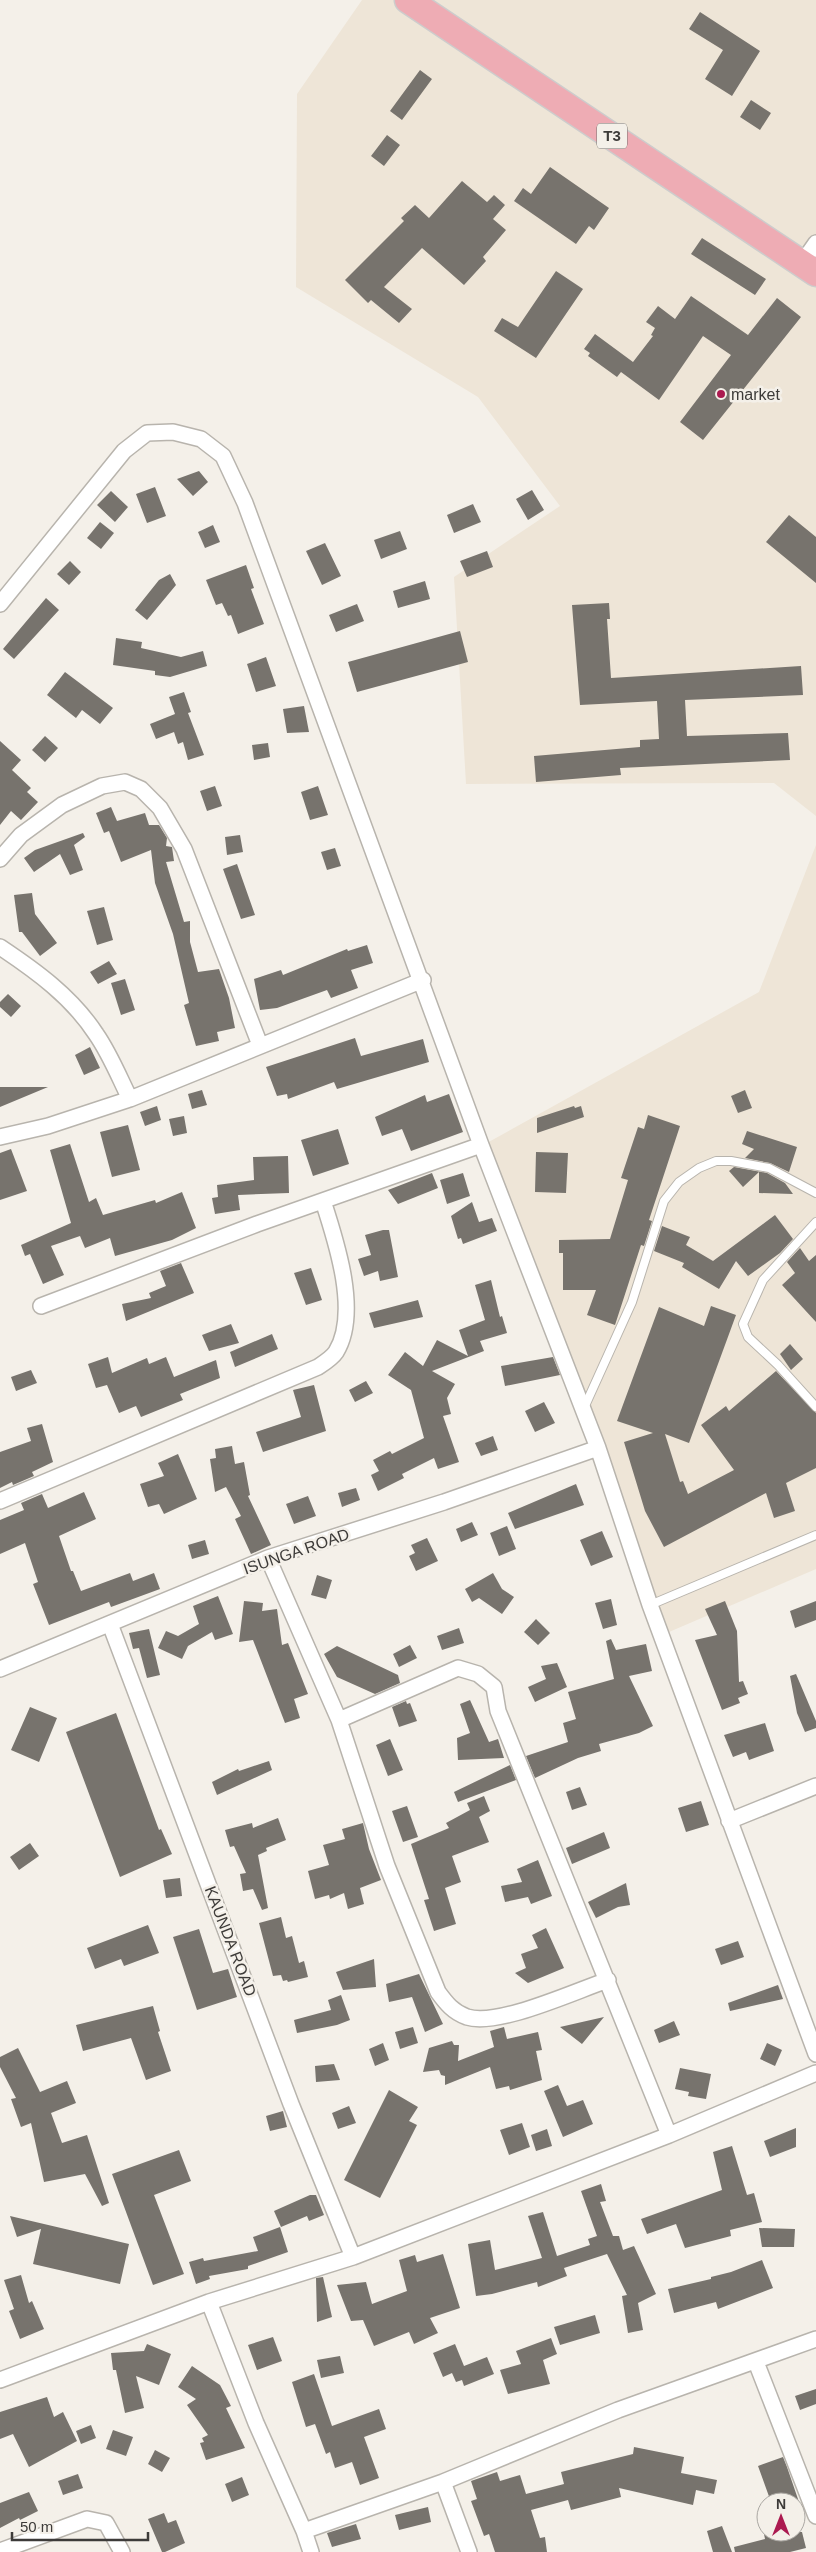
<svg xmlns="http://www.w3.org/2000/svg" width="816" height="2552" font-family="Helvetica,sans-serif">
  <rect width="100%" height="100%" fill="#f4f0e9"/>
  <!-- built -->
  <path fill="#eee5d7" d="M362,0H816V816L774,783L466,784L454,577L560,506L478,397L296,287L297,94Z
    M816,845V1569L669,1632L485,1144L759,992Z"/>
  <!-- building -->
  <path fill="#77736d" d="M700,12L760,51L732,96L705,79L723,50L689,29Z
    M420,70L432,79L402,120L390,111Z
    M751,100L771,113L760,130L740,117Z
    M387,135L400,145L384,166L371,156Z
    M550,167L609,208L594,230L589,226L576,244L514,201L523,188L531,194Z
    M462,181L487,202L494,195L505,205L493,219L506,230L483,257L486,261L464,285L422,248L384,287L412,309L399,323L371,300L368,303L345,280L404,221L401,218L415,205L429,218Z
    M702,238L766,279L755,295L691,254Z
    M556,271L583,289L536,358L494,331L502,318L518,327Z
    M691,296L748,335L777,298L801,317L703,440L680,422L731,355L703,336L659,400L621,372L617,377L588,356L590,353L584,349L595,334L633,362L653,336L651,335L655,328L646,322L658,306L675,319Z
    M199,471L208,482L193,496L177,479Z
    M155,487L166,516L147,523L136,494Z
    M532,490L544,510L528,520L516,499Z
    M111,491L128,507L115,522L97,505Z
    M473,504L481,522L454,533L447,515Z
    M789,515L816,537V583L766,542Z
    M100,522L114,533L101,549L87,538Z
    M213,525L220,542L205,548L198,532Z
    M400,531L407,549L381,559L374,540Z
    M325,543L341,576L322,585L306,551Z
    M487,551L493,567L467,577L460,561Z
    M70,561L81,572L69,585L57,574Z
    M246,565L254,588L251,589L264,624L238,634L231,615L228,616L222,603L216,605L206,580Z
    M170,574L176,585L147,620L135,610L159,580Z
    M425,581L430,599L398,608L393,591Z
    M46,598L59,610L14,659L3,649Z
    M609,603L610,619H607L611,678L801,666L803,695L685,700L687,736L788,733L790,760L620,768L621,775L536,782L534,756L640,747V740L659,739L657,701L580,705L572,605Z
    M357,604L364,621L336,632L329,615Z
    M460,631L468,662L357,692L348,662Z
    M116,638L142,642L141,648L181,657L203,651L207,666L170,677L155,675V671L113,665Z
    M266,657L276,686L256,692L247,664Z
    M65,672L113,708L100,724L82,710L76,718L47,695Z
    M184,692L191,712L188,713L204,755L188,760L183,742L178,744L174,732L156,739L150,724L175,714L169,697Z
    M304,706L309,732L287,733L283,709Z
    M45,736L58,748L45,762L32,750Z
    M0,741L21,760L12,770L31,788L27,792L38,802L21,820L11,811L0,825Z
    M268,743L270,757L254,760L252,745Z
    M215,786L222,806L207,811L200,791Z
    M318,786L328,815L310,820L301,792Z
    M111,807L117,821L145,813L149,825H159L167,838L166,846L172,847L174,861L166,862L184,922L190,921V942L198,972L219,969L229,998L235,1028L217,1032L219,1041L196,1046L184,1005L189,1003L173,934L155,883L151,850L121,862L109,831L104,833L96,813Z
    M83,833L85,837L74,845L83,870L70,875L60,854L34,872L24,858L35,850Z
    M240,835L243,852L227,855L225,837Z
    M335,848L341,866L327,870L321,852Z
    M237,864L255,915L241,919L223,869Z
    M32,893L35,914L57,943L40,956L22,932H19L14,895Z
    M104,907L113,940L97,945L87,911Z
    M367,945L373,963L351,970L358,988L331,998L327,990L277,1008L260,1010L254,979L281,970L283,975L347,949L348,951Z
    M109,961L117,974L98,984L90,972Z
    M125,979L135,1010L121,1015L111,983Z
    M8,994L21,1006L11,1017L0,1007V1002Z
    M355,1038L361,1056L423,1039L429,1062L337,1089L334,1082L288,1099L287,1094L277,1096L266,1067Z
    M90,1047L100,1068L84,1075L75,1055Z
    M0,1087H48L0,1107Z
    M202,1090L207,1105L192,1109L188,1094Z
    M745,1090L752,1108L738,1113L731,1096Z
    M449,1094L463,1132L411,1151L402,1129L382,1136L375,1117L425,1095L427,1102Z
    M157,1106L161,1120L145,1126L140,1112Z
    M574,1106L575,1108L581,1106L584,1117L537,1133V1118Z
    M648,1115L680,1126L649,1220L652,1221L644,1246L641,1245L615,1325L587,1315L596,1290H563V1253H559V1240L610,1239L628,1180L621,1178L638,1127L644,1129Z
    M184,1116L187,1133L173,1136L169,1119Z
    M128,1125L140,1170L112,1177L100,1132Z
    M338,1129L349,1164L313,1176L301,1140Z
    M747,1131L797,1147L789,1172L770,1163L745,1158L754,1149L742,1144Z
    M70,1144L89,1202L96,1198L103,1215L155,1200L156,1203L182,1192L196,1228L172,1240L115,1256L110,1238L85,1248L80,1236L51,1246L64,1275L43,1284L30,1254L25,1256L21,1245L71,1223L50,1150Z
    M11,1149L27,1191L0,1200V1153Z
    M536,1152L568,1153L566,1193L535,1192Z
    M288,1156L289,1193L238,1195L240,1210L215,1214L212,1198L218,1197L217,1185L254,1180L253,1157Z
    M734,1167L767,1173L785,1183L793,1194L759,1193V1172L743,1187L729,1171Z
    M432,1173L438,1188L398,1204L388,1190Z
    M463,1173L470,1196L447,1204L440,1180Z
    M472,1202L479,1222L492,1218L497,1231L463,1244L461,1238L458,1239L451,1216Z
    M775,1215L793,1239L780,1253L748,1276L736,1261L719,1289L682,1267L684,1263L654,1251L662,1226L690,1237L686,1245L713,1261Z
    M383,1230H389L398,1277L380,1281L378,1271L364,1276L358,1259L371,1255L365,1235Z
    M800,1248L809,1261L816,1255V1322L782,1285L795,1273L787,1262Z
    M181,1263L194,1293L126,1321L122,1304L151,1298L149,1293L166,1286L160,1271Z
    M311,1268L322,1300L306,1305L294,1273Z
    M491,1280L500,1317L502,1316L507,1333L480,1341L484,1351L432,1371L455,1384L447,1398L451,1414L443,1416L459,1462L438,1469L434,1458L402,1474L404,1478L378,1491L371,1475L379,1471L373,1460L390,1451L392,1454L424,1438L411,1390L388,1375L405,1352L423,1366L437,1340L468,1356L459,1330L485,1320L475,1285Z
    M418,1300L423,1317L374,1328L369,1313Z
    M711,1306L736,1315L689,1443L665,1434L680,1482L683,1481L688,1494L734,1470L701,1425L726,1406L729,1411L776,1371L816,1413V1468L786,1483L795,1511L774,1518L766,1493L664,1547L645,1511L624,1442L653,1433L617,1421L659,1307L704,1326Z
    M231,1324L239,1343L209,1351L202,1335Z
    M272,1334L278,1349L235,1367L230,1352Z
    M790,1344L803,1359L791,1370L780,1354Z
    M108,1357L112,1373L147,1358L149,1364L166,1357L174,1377L216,1360L220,1378L180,1394L183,1400L141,1417L136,1406L119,1413L107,1385L96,1388L88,1364Z
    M553,1357L560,1375L505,1386L501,1366Z
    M31,1370L37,1383L16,1391L11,1377Z
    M366,1381L373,1393L355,1402L349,1390Z
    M314,1385L326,1431L263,1452L256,1432L301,1417L293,1390Z
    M544,1402L555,1423L535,1432L525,1411Z
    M42,1424L53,1462L32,1472L34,1476L13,1485L12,1482L0,1488V1452L31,1441L27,1428Z
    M493,1436L498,1450L481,1456L475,1443Z
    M232,1446L235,1464L244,1462L250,1495L248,1496L271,1545L251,1554L235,1519L241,1516L226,1487L215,1492L210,1459L216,1458L215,1449Z
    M178,1454L197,1499L164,1514L159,1504L148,1507L140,1484L164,1476L158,1463Z
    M576,1484L584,1505L515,1529L508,1513Z
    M356,1488L360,1500L342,1507L338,1493Z
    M84,1492L96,1519L59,1536L71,1571H73L81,1591L130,1573L133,1581L154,1573L160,1589L111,1607L109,1602L49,1625L33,1584L38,1582L25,1543L0,1554V1520L24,1510L21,1503L42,1494L48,1508Z
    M308,1496L316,1516L294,1524L286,1504Z
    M472,1522L478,1535L461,1542L456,1529Z
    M507,1526L516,1549L499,1556L490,1533Z
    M602,1531L613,1557L591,1566L580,1540Z
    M427,1538L438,1561L416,1571L409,1556L415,1553L411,1545Z
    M205,1540L209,1554L192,1559L188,1545Z
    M493,1573L502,1589L514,1597L502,1614L479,1598L472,1602L465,1589Z
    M317,1575L332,1580L326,1599L311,1595Z
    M218,1596L233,1634L215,1640L212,1632L188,1646L182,1659L158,1648L166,1631L178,1636L199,1624L193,1606Z
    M611,1599L617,1625L603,1629L595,1603Z
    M244,1601L263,1603L262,1611L277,1609L282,1645L288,1643L308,1694L294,1699L300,1718L285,1723L253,1640L239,1642Z
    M725,1601L737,1631L739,1682L743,1681L748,1694L738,1698L740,1703L722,1710L695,1640L717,1635L705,1609Z
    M816,1601V1620L795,1628L790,1611Z
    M536,1619L550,1633L538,1645L524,1632Z
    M459,1628L464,1643L442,1650L437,1636Z
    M149,1629L160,1675L147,1678L139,1648L133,1649L129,1633Z
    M611,1639L616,1650L646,1644L652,1671L629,1676L653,1726L639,1733L599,1744L601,1751L578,1758L535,1778L526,1756L568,1742L563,1723L576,1719L568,1692L614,1679L606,1641Z
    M410,1645L417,1658L399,1667L393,1654Z
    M337,1646L398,1675L400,1683L375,1694L337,1677L324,1654Z
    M557,1663L567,1687L535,1702L528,1687L546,1679L541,1666Z
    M796,1674L816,1721V1728L805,1732L797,1713L790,1676Z
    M470,1700L489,1742L498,1739L504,1758L458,1760L457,1738L470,1733L460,1704Z
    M406,1701L407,1704L410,1703L417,1721L399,1727L392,1707Z
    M30,1707L57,1718L39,1762L11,1750Z
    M116,1713L159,1830L161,1829L172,1854L120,1877L66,1732Z
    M765,1723L774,1751L749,1760L746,1752L733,1757L724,1735Z
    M390,1739L403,1770L388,1776L376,1745Z
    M269,1761L272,1770L217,1795L212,1782L238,1769L239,1771Z
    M510,1765L516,1780L458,1802L454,1792Z
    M580,1787L587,1805L572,1810L566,1792Z
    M484,1796L490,1811L479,1817L489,1842L452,1856L461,1882L445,1888L456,1924L434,1931L424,1900L429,1899L411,1844L449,1828L446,1823L470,1810L467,1803Z
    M701,1801L709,1825L686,1832L678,1808Z
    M407,1806L418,1837L403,1842L392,1811Z
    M278,1818L286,1840L266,1848L267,1851L258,1855L268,1908L262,1910L253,1889L243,1891L240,1874L246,1873L234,1846L230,1847L225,1830L252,1823L253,1828Z
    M363,1823L369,1849L381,1880L360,1888L364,1904L348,1909L344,1893L330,1899L329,1895L315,1899L308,1871L329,1865L323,1845L345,1839L342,1829Z
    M604,1832L610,1848L572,1864L566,1848Z
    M30,1843L39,1856L19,1870L10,1857Z
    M538,1860L552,1896L531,1904L528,1897L505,1902L501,1886L522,1882L517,1869Z
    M180,1878L182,1896L166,1898L163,1880Z
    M626,1883L630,1905L618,1907L596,1918L588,1902Z
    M281,1917L286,1938L292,1936L299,1963L304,1961L308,1977L288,1982L287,1980L283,1981L281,1975L273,1976L259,1923Z
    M148,1925L159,1953L124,1966L121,1959L95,1969L87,1948Z
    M546,1928L564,1968L528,1983L515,1973L526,1968L521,1954L538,1948L532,1935Z
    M199,1929L213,1973L228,1969L237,1997L197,2010L173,1937Z
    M738,1941L744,1957L721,1965L715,1949Z
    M374,1959L376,1987L343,1990L336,1972Z
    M419,1974L443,2024L425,2032L412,1997L389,2002L386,1984Z
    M778,1985L783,1999L730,2011L728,2003Z
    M341,1995L350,2020L337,2025L297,2033L294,2020L331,2010L328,2000Z
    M153,2006L160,2031L158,2032L171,2071L146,2080L131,2038L83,2051L76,2025Z
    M604,2017L582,2044L560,2027Z
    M674,2021L680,2035L659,2043L654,2030Z
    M413,2027L418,2043L400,2049L395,2032Z
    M504,2027L507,2039L538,2032L542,2050L536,2051L542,2080L510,2090L509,2086L496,2089L490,2067L445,2085V2076L441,2075L439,2070L423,2072L429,2048L452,2041L454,2045H459L458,2061L494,2047L490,2031Z
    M383,2043L389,2060L375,2066L369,2049Z
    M767,2043L782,2050L775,2066L760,2059Z
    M18,2048L40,2092L67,2081L76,2103L51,2113L62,2143L87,2135L109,2203L102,2206L85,2174L44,2182L31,2123L21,2127L11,2099L16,2098L0,2067V2057Z
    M334,2064L340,2080L316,2082L315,2066Z
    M680,2068L711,2074L706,2099L688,2096L689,2092L675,2089Z
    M558,2085L567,2106L583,2100L593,2124L563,2137L544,2091Z
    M389,2090L418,2107L409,2121L417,2125L380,2198L344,2180Z
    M349,2106L356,2123L338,2129L332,2113Z
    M283,2111L287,2127L270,2131L266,2116Z
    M522,2123L530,2147L509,2155L500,2130Z
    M796,2128V2147L770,2157L764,2141Z
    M547,2129L552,2146L536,2151L531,2135Z
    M732,2146L747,2195L754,2193L762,2222L730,2230L731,2236L685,2248L676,2224L647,2234L641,2219L722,2190L713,2152Z
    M179,2150L191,2181L154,2195L184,2274L153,2285L112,2174Z
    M601,2184L606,2201L600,2202L613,2236H619L623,2250L634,2246L656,2294L638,2303L643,2330L628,2333L622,2296L627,2295L607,2254L564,2268L567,2276L538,2287L537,2282L492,2294L476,2296L468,2244L490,2240L495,2270L542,2258L528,2216L543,2212L557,2256L590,2245L588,2239L597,2236L581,2191Z
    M310,2195H316L324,2215L309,2221L307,2216L281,2227L274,2211Z
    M10,2216L129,2244L120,2284L33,2264L41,2229L17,2237Z
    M280,2227L288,2252L248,2266V2269L209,2276L210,2279L196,2284L189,2262L203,2258L204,2261L258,2251L253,2237Z
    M759,2228L795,2229L794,2247H762Z
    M443,2254L460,2308L430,2318L438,2333L414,2344L409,2332L374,2346L363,2320L351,2321L337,2285L366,2282L372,2304L407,2291L399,2260L415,2255L417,2262Z
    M762,2260L773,2288L718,2309L716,2302L674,2313L668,2289L711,2279V2277L731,2272Z
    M21,2275L29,2303L32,2301L44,2329L20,2339L9,2311L14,2309L4,2280Z
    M323,2277L332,2317L317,2322L316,2278Z
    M595,2315L600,2333L560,2345L554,2327Z
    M273,2337L282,2361L257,2370L248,2345Z
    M551,2338L557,2354L543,2360L550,2384L508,2394L500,2370L521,2364L516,2351Z
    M147,2344L171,2354L159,2385L136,2376L144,2408L125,2413L116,2370H113L111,2353L144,2351Z
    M455,2344L464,2366L487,2357L494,2374L464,2386L462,2380L456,2382L452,2373L443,2377L433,2353Z
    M340,2356L344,2373L321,2378L317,2360Z
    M192,2366L220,2385L231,2406L226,2408L245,2448L206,2460L200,2443L204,2442L202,2438L208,2435L187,2405L196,2399L178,2387Z
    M314,2374L332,2426L379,2409L386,2429L364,2437L379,2478L360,2485L352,2462L335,2468L330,2452L326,2454L315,2424L306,2427L292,2382Z
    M816,2389V2404L800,2410L795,2396Z
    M47,2397L54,2417L63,2412L77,2441L29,2467L13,2434L0,2439V2412Z
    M91,2425L96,2438L81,2444L76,2431Z
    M113,2430L133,2437L126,2456L106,2449Z
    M634,2447L684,2457L681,2473L717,2480L714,2494L696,2490L693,2505L619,2488L621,2497L571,2510L568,2500L531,2510L540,2538L545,2537L547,2552H495L489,2534L484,2536L471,2501L477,2499L471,2481L497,2472L500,2481L520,2475L526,2494L564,2484L561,2472L633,2454Z
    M155,2450L170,2458L162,2472L148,2464Z
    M783,2457L787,2467L799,2502H771L758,2466Z
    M78,2474L83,2488L63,2495L58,2481Z
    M242,2477L249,2495L232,2502L225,2484Z
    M29,2492L38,2511L20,2520L19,2518L0,2528V2503Z
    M428,2507L431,2522L399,2530L395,2515Z
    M164,2513L168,2523L176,2520L185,2543L165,2552H162L148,2519Z
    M356,2524L361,2539L332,2547L327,2533Z
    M722,2526L732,2552H713L707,2531Z
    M772,2532H802L806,2548L790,2552H735L734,2547L765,2539L764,2534Z"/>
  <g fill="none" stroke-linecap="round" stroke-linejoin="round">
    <defs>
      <path id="service" d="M816,1222L763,1280L743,1324L748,1337L778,1365L816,1407
        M584,1408L632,1302L664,1201L679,1182L699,1168L716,1161H731L769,1168L816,1193
        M650,1605L816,1535"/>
      <path id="minor" d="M802,263L816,243
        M0,604L124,451L147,433L173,432L201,439L223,456L245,503L481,1145L598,1448L650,1605L816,2054
        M0,859L21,835L62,805L102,786L125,782L141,789L160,808L184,849L260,1045
        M0,947C36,971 72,997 96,1034C110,1054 119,1077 130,1099
        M0,1137L48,1126L130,1099L423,980
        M41,1306L257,1224L481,1145
        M0,1501L318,1367C324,1363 332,1358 336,1352C360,1313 336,1241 323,1201
        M268,1558L339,1720L387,1866L438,1992C446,2003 453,2012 467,2017C498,2027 575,1991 608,1980
        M110,1624L291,2104L353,2257
        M0,1669L268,1558L444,1502L598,1448
        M339,1720L458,1668L478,1674L494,1687L498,1711L669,2135
        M729,1821L816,1786
        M209,2302L256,2423L304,2531L311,2552
        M756,2362L816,2516
        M0,2380L209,2302L353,2257L669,2135L816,2073
        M443,2482L469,2552
        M304,2531L443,2482L618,2410L816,2339
        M0,2551L87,2519L106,2523L122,2552"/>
      <path id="trunk" d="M408,0L816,273"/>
    </defs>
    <!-- service casing -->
    <use href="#service" stroke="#b8b4ad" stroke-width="10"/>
    <!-- minor casing -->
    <use href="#minor" stroke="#b8b4ad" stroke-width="18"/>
    <!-- trunk casing -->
    <use href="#trunk" stroke="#cdcccc" stroke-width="29"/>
    <!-- service -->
    <use href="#service" stroke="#fff" stroke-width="8"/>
    <!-- minor -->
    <use href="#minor" stroke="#fff" stroke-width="15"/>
    <!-- trunk -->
    <use href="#trunk" stroke="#eeacb4" stroke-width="26"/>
  </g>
  <!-- markers -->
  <circle fill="#ab1a50" stroke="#f4f0e9" stroke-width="2" cx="721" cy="394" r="5"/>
  <g text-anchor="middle" stroke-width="5" stroke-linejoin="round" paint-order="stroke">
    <!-- shield labels -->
    <rect fill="#f4f0e9" stroke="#74716e" stroke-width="1" x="597" y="123.5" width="30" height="25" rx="4"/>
    <g font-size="15" font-weight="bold" fill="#3d3b39">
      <text x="612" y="141">T3</text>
    </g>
    <!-- poi labels -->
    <g font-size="16" fill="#3d3b39" stroke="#f4f0e9" text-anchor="start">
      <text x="731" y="400">market</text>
    </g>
    <!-- street labels -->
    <g font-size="16" fill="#3d3b39" stroke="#f4f0e9">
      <text transform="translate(296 1551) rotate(-19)" y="6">ISUNGA ROAD</text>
      <text transform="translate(231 1941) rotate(69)" y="6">KAUNDA ROAD</text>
    </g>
  </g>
  <!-- north arrow -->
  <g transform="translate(781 2517)"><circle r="24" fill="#f4f0e9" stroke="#aba8a3"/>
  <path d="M0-4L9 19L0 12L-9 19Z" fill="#ab1a50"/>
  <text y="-8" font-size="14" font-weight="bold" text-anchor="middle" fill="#3d3b39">N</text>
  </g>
  <!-- scale -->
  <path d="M12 2532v8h136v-8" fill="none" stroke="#3d3b39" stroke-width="2.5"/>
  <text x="20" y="2532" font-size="15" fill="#3d3b39" stroke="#f4f0e9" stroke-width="4" paint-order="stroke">50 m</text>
</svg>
